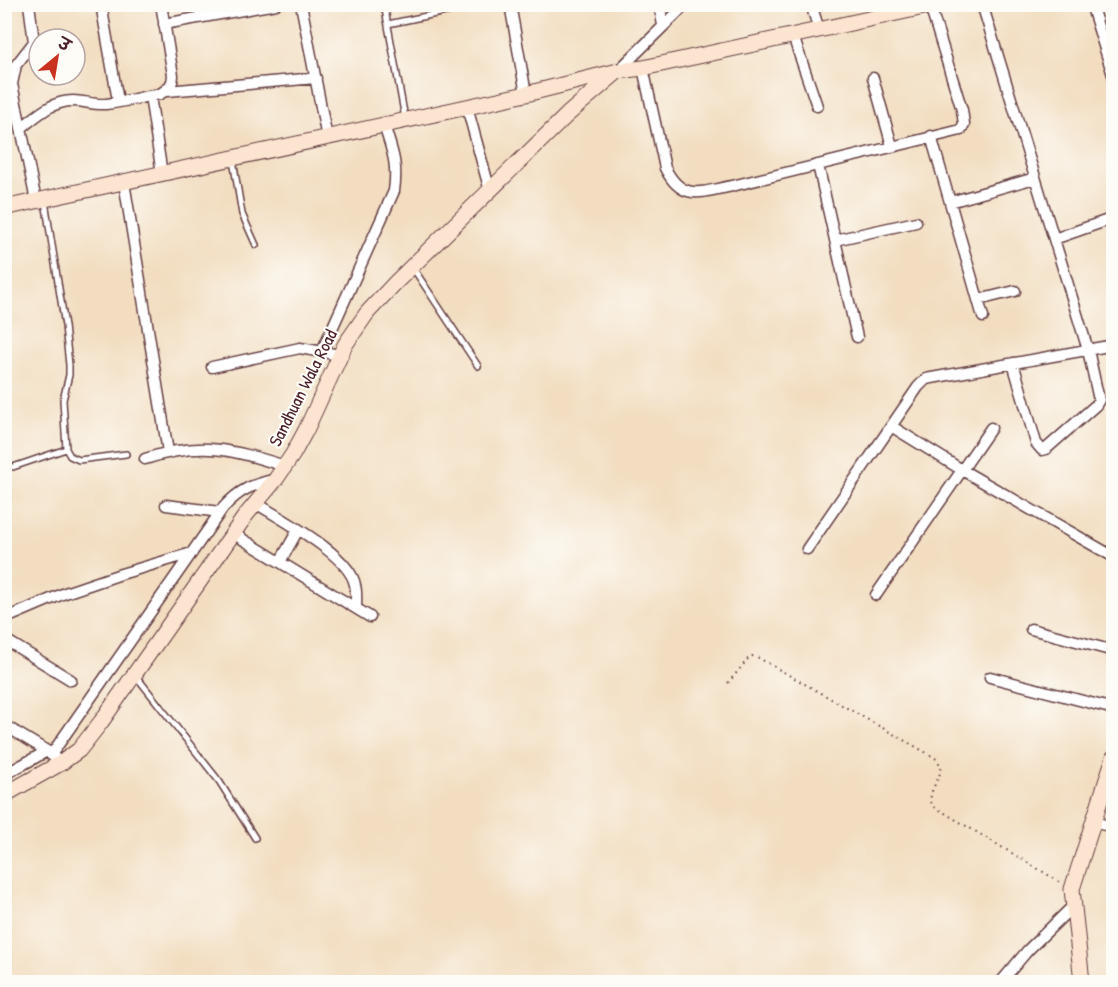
<svg xmlns="http://www.w3.org/2000/svg" width="1118" height="987" font-family="'Patrick Hand','Playpen Sans Deva',sans-serif">
  <rect width="100%" height="100%" fill="#fdfcf7"/>
  <filter id="ink" filterUnits="userSpaceOnUse"><feTurbulence type="fractalNoise" baseFrequency=".0167" numOctaves="2"/><feDisplacementMap in="SourceGraphic" scale="12" xChannelSelector="R" yChannelSelector="G"/><feConvolveMatrix kernelMatrix="1 2 1 2 8 2 1 2 1" color-interpolation-filters="sRGB"/></filter>
  <filter id="wash" filterUnits="userSpaceOnUse"><feTurbulence type="fractalNoise" baseFrequency=".008" numOctaves="4" result="noise"/><feDisplacementMap in="SourceGraphic" scale="24" xChannelSelector="R" yChannelSelector="G"/><feGaussianBlur stdDeviation="1.35" result="paint"/><feColorMatrix in="noise" values="0 0 0 0 0 0 0 0 0 0 0 0 0 0 0 0 0 1.4 0 .05"/><feComposite in="paint" operator="in"/></filter>
  <g filter="url(#wash)">
    <rect width="100%" height="100%" fill="#f2ddc0"/>
  </g>
  <g filter="url(#ink)">
    <g fill="none" stroke-linecap="round" stroke-linejoin="round">
      <defs>
        <path id="lane" d="M384,4L405,118
          M388,24L484,4
          M233,160L242,214L256,245
          M45,201L65,326L69,365V375L63,400L66,449L70,456L79,460L126,454
          M413,268L478,366
          M13,467L66,449
          M136,676L219,781L255,838"/>
        <path id="street" d="M29,4L34,42L16,65L12,84L36,201
          M101,4L118,101
          M301,4L327,138
          M510,4L526,94
          M659,4L663,25
          M811,4L819,30
          M982,4L1088,350L1099,400L1096,405L1046,449L1042,450L1036,443L1013,363
          M1091,4L1114,78
          M164,24L276,4
          M793,36L817,106
          M643,68L665,168C682,202 701,192 732,186L961,130L964,124L962,110L930,6
          M618,71L686,4
          M873,78L892,146
          M167,91L316,78
          M150,96L162,174
          M467,107L490,191
          M21,128C37,116 51,101 73,101C84,101 94,105 106,104C124,102 142,97 160,94C168,89 173,85 173,75L161,4
          M931,136L983,317
          M818,165L857,337
          M124,182L168,452
          M950,202L1035,178
          M1054,239L1114,218
          M835,240L916,222
          M978,300L1015,291
          M322,351L394,191C398,163 392,151 384,125
          M212,367L300,348L340,355
          M891,426L962,470L1114,557
          M145,459C201,441 230,449 285,466
          M256,503C282,520 350,555 355,585C357,592 356,601 356,608
          M166,505L220,512
          M234,534L370,617
          M807,549L918,387L926,379L1114,345
          M280,562L298,530
          M876,595L991,428
          M4,619L65,593L121,574L192,553
          M1031,629L1114,651
          M4,639L71,680
          M990,677L1114,709
          M4,725L47,751L56,759
          M51,755L223,508C240,489 252,485 276,479
          M4,775L47,751
          M1092,822L1114,827
          M1001,982L1028,950L1073,906"/>
        <path id="secondary" d="M4,208L526,94L618,71L643,68L938,4
          M4,795L61,763L79,750L101,722L246,515L276,479L293,454L306,430L345,345L367,313L395,283L568,114L618,71
          M1082,982L1072,889L1114,757"/>
      </defs>
      <!-- lane casing -->
      <use href="#lane" stroke="#633c41" stroke-width="8"/>
      <!-- street casing -->
      <use href="#street" stroke="#633c41" stroke-width="13"/>
      <!-- secondary casing -->
      <use href="#secondary" stroke="#633c41" stroke-width="17"/>
      <!-- path -->
      <path stroke="#633c41" stroke-width="2" stroke-dasharray="1.5 4.5" stroke-linecap="butt" d="M728,683L748,659L752,656L757,657L932,756L938,760L941,768C940,781 925,794 933,806L1060,882"/>
      <!-- lane -->
      <use href="#lane" stroke="#fff" stroke-width="5"/>
      <!-- street -->
      <use href="#street" stroke="#fff" stroke-width="10"/>
      <!-- secondary -->
      <use href="#secondary" stroke="#fce5d0" stroke-width="15"/>
    </g>
  </g>
  <g text-anchor="middle" stroke-width="4.5" stroke-linejoin="round" paint-order="stroke">
    <!-- street labels -->
    <g font-size="18" fill="#4a1f2b" stroke="#fdfcf7">
      <text transform="translate(303 388) rotate(-63)" y="6">Sandhuan Wala Road</text>
    </g>
  </g>
  <!-- margin -->
  <rect width="1118" height="987" fill="none" stroke="#fdfcf7" stroke-width="24"/>
  <!-- north arrow -->
  <g transform="translate(57 57) rotate(30)"><circle r="28" fill="#fdfcf7" stroke="#b5a4a5" stroke-width="1.5"/>
  <path d="M0-4.5L10 22L0 15L-10 22Z" fill="#c8321e"/>
  <text y="-9" font-size="16" font-weight="bold" text-anchor="middle" fill="#4a1f2b">उ</text>
  </g>
</svg>
